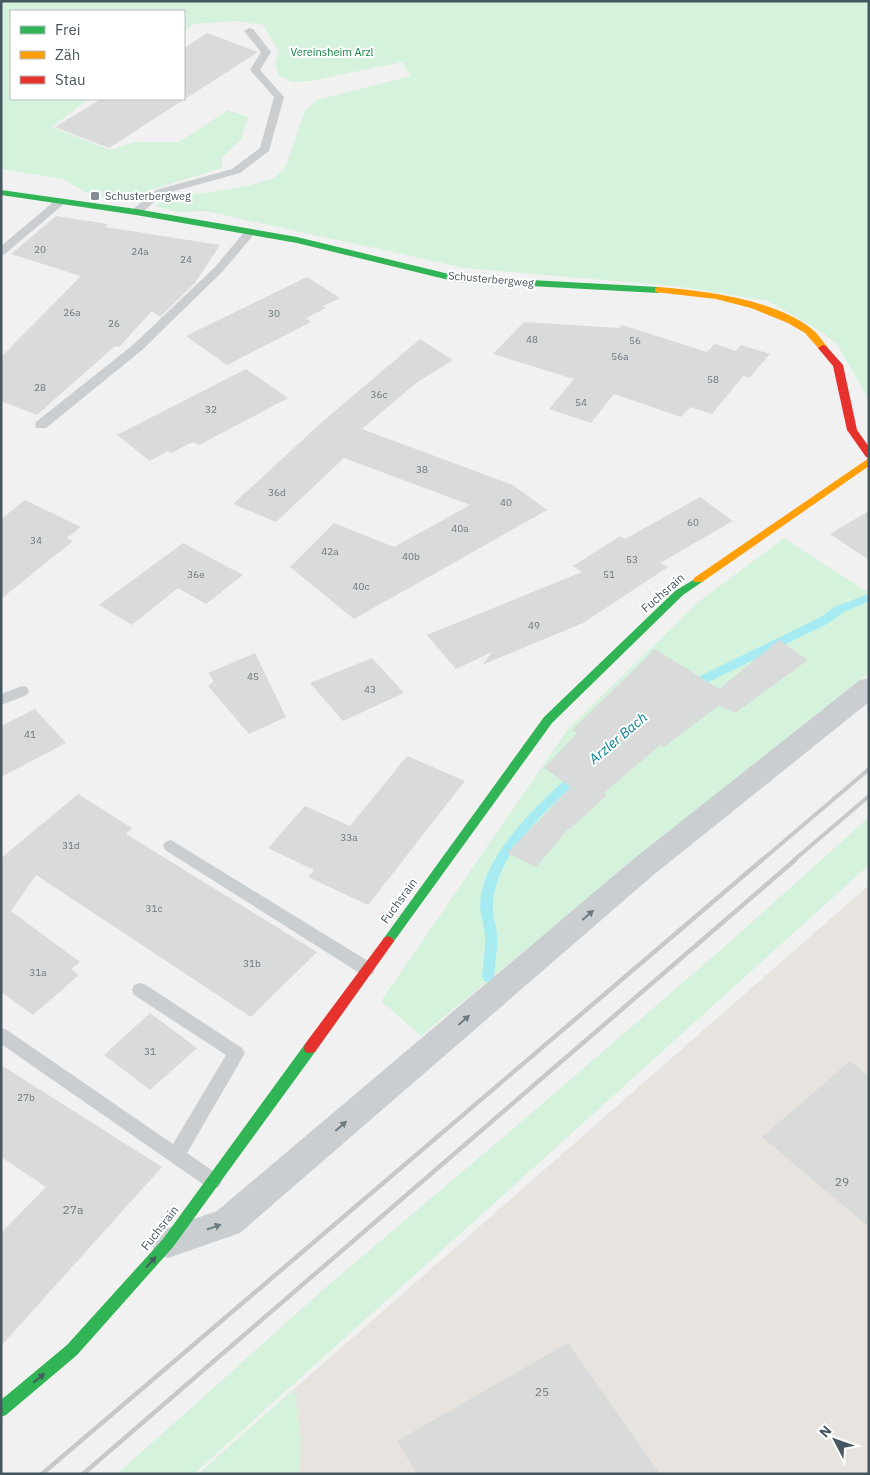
<svg xmlns="http://www.w3.org/2000/svg" width="870" height="1475" font-family="'IBM Plex Sans',sans-serif">
  <rect width="100%" height="100%" fill="#f2f1f1"/>
  <!-- commercial -->
  <path fill="#e7e4df" d="M869,885V1474H198L294,1389Z"/>
  <!-- green -->
  <path fill="#d5f2dd" d="M1,1H869V406L864,391L837,344L822,332L768,301L674,286L465,268L205,211L178,212L155,206L167,196L204,193L247,186L274,178L285,168L305,110L317,100L411,76L402,62L311,81L292,82L279,76L275,63L279,52L263,25L237,21L193,24L184,32V11H11V99H89L52,127L110,150L134,142H179L228,110L248,117L241,140L222,157V168L150,190L129,200L90,195L63,179L1,169Z
    M784,538L869,593V673L632,862L421,1036L381,1001L568,729L697,603Z
    M869,817V865L194,1474H117L326,1287L535,1110L732,940Z
    M294,1389L301,1438L300,1474H198Z"/>
  <g fill="none" stroke-linecap="round" stroke-linejoin="round">
    <!-- stream -->
    <path fill="#a6ebf2" fill-rule="evenodd" d="M869,594V601L842,613L829,623L694,689L690,690L685,686L686,683L821,617L834,607Z
      M578,770L582,771L584,774L582,777C548,809 495,854 493,904C492,914 496,924 497,935C498,949 495,963 494,977L492,981L488,982L484,981L482,977C483,963 486,949 485,935C484,924 480,914 480,904C483,853 539,804 574,771Z"/>
  </g>
  <!-- building -->
  <path fill="#d9dada" d="M207,33L258,52L109,148L55,127L101,99H184V48Z
    M56,216L108,224L105,227L220,245L195,283L160,317L152,311L119,347L115,346L37,415L1,401V357L81,276L11,254Z
    M307,277L340,298L323,306L326,308L306,318L311,322L227,365L186,336Z
    M524,322L619,328L622,325L707,352L715,344L736,351L741,345L770,354L749,378L743,376L712,414L690,407L681,417L614,394L591,423L549,409L574,379L493,354Z
    M420,339L453,360L416,383L362,429L513,485L547,510L354,619L290,567L334,523L394,547L470,505L344,458L276,522L233,504L322,422Z
    M246,369L288,398L199,445L193,442L171,453L168,451L150,461L117,435Z
    M700,497L733,521L660,563L668,567L583,623L482,665L492,652L456,669L427,635L582,572L573,566L620,536L625,539Z
    M25,500L81,527L67,538L73,541L1,599V519Z
    M869,511V560L830,534Z
    M183,543L243,575L206,604L178,588L132,625L99,605Z
    M779,640L808,660L735,713L719,705L664,747L660,745L604,793L607,795L570,829L569,828L536,867L507,853L571,787L544,768L577,733L572,730L655,649L719,689Z
    M255,653L286,717L249,734L208,686L214,681L208,673Z
    M372,658L404,693L343,721L310,683Z
    M35,709L66,743L1,777V726Z
    M407,756L465,781L368,905L308,877L314,870L268,848L305,806L350,826Z
    M78,794L132,828L126,834L317,952L251,1017L36,875L11,911L80,962L71,969L79,975L33,1015L1,992V858Z
    M150,1013L197,1048L150,1090L104,1055Z
    M850,1061L869,1076V1227L762,1137Z
    M1,1065L162,1167L1,1346V1233L46,1187L1,1157Z
    M568,1343L660,1474H417L397,1441Z"/>
  <g fill="none" stroke-linecap="round" stroke-linejoin="round">
    <!-- lane -->
    <path fill="#caced1" fill-rule="evenodd" d="M249,28L253,29L271,52L260,70L284,97L269,151L240,173L164,194L140,214H132L130,212L132,210L156,190L232,169L260,148L274,97L250,70L261,52L244,31Z
      M61,198L67,201L65,203L5,254L1,255V246L57,199Z
      M250,229L256,232L223,271L142,350L46,428H36L35,425L36,422L134,344L215,267L246,230Z
      M22,686L27,687L29,691L27,695L1,705V694Z
      M171,840L373,964L375,969L373,974L367,976L361,974L165,850L163,846L165,842Z
      M140,983L146,985L242,1048L245,1053L187,1153L219,1175L222,1181L219,1187L213,1189L207,1187L1,1044V1028L7,1030L173,1144L226,1055L134,995L132,990L134,985Z"/>
    <!-- street -->
    <path fill="#caced1" fill-rule="evenodd" d="M869,678V702L651,877L240,1233L168,1258L156,1254L151,1243L156,1232L217,1211L631,861L860,680Z"/>
    <!-- fast -->
    <path fill="#30b455" fill-rule="evenodd" d="M1,190L136,209L297,237L457,276L658,287L662,290L658,293L457,282L297,243L136,215L1,195Z
      M698,577L702,578L703,580L702,582L683,595L552,723L392,944L388,946L384,944L382,941L384,938L544,717L675,591Z
      M310,1043L315,1044L316,1048L315,1052L173,1247L77,1355L6,1415L1,1417V1400L67,1345L163,1239L305,1044Z"/>
    <!-- slow -->
    <path fill="#ff9f0a" fill-rule="evenodd" d="M658,287C706,291 774,299 813,330C819,335 823,342 828,348L823,351L820,350L805,333L788,323L751,308L716,299L655,292V288Z
      M869,458V466L702,582H694L693,580L694,578Z"/>
    <!-- jam -->
    <path fill="#e5322d" fill-rule="evenodd" d="M823,345L826,346L843,365L857,430L869,447V458L866,457L847,430L833,366L818,348Z
      M388,936L392,938L394,941L392,944L315,1052L310,1053L305,1052L304,1048L305,1044L384,938Z"/>
    <!-- rail-far1 -->
    <path stroke="#c6c8ca" stroke-width="4" d="M761,861L869,769
      M793,861L869,796"/>
    <!-- rail -->
    <path stroke="#c6c8ca" stroke-width="4.5" d="M42,1474L762,860
      M83,1474L795,860"/>
  </g>
  <!-- one-way arrows -->
  <defs><path id="oneway-solid" d="M-6-.8H1V-3.2L6.5 0L1 3.2V.8H-6Z" transform="scale(1.25)"/></defs>
  <g fill="#6e7b82">
    <use href="#oneway-solid" transform="translate(588 915) rotate(-41)"/>
    <use href="#oneway-solid" transform="translate(464 1020) rotate(-41)"/>
    <use href="#oneway-solid" transform="translate(341 1126) rotate(-41)"/>
    <use href="#oneway-solid" transform="translate(214 1227) rotate(-19)"/>
  </g>
  <g fill="#465c5f">
    <use href="#oneway-solid" transform="translate(151 1262) rotate(-48)"/>
    <use href="#oneway-solid" transform="translate(39 1378) rotate(-40)"/>
  </g>
  <!-- markers -->
  <rect fill="#838d93" stroke="#fff" stroke-width="2" x="90" y="191" width="10" height="10" rx="2.5"/>
  <g text-anchor="middle" stroke-width="4" stroke-linejoin="round" paint-order="stroke">
    <!-- number labels -->
    <g font-size="10" fill="#6c787f">
      <text x="40" y="253">20</text>
      <text x="140" y="255">24a</text>
      <text x="186" y="263">24</text>
      <text x="72" y="316">26a</text>
      <text x="274" y="317">30</text>
      <text x="114" y="327">26</text>
      <text x="532" y="343">48</text>
      <text x="635" y="344">56</text>
      <text x="620" y="360">56a</text>
      <text x="713" y="383">58</text>
      <text x="40" y="391">28</text>
      <text x="379" y="398">36c</text>
      <text x="581" y="406">54</text>
      <text x="211" y="413">32</text>
      <text x="422" y="473">38</text>
      <text x="277" y="496">36d</text>
      <text x="506" y="506">40</text>
      <text x="693" y="526">60</text>
      <text x="460" y="532">40a</text>
      <text x="36" y="544">34</text>
      <text x="330" y="555">42a</text>
      <text x="411" y="560">40b</text>
      <text x="632" y="563">53</text>
      <text x="196" y="578">36e</text>
      <text x="609" y="578">51</text>
      <text x="361" y="590">40c</text>
      <text x="534" y="629">49</text>
      <text x="253" y="680">45</text>
      <text x="370" y="693">43</text>
      <text x="30" y="738">41</text>
      <text x="349" y="841">33a</text>
      <text x="71" y="849">31d</text>
      <text x="154" y="912">31c</text>
      <text x="252" y="967">31b</text>
      <text x="38" y="976">31a</text>
      <text x="150" y="1055">31</text>
      <text x="26" y="1101">27b</text>
    </g>
    <!-- far-park labels -->
    <g font-size="11" fill="#10833e" stroke="#fff">
      <text x="332" y="56">Vereinsheim Arzl</text>
    </g>
    <!-- far-poi labels -->
    <g font-size="11" fill="#475760" stroke="#fff" text-anchor="start">
      <text x="105" y="200">Schusterbergweg</text>
    </g>
    <!-- far-street labels -->
    <g font-size="11" fill="#475760" stroke="#fff">
      <text transform="translate(491 279) rotate(5)" y="4">Schusterbergweg</text>
    </g>
    <!-- street labels -->
    <g font-size="12" fill="#475760" stroke="#fff">
      <text transform="translate(663 593) rotate(-41)" y="4">Fuchsrain</text>
      <text transform="translate(399 901) rotate(-54)" y="4">Fuchsrain</text>
      <text transform="translate(160 1228) rotate(-52)" y="4">Fuchsrain</text>
    </g>
    <!-- near-number labels -->
    <g font-size="12" fill="#6c787f">
      <text x="842" y="1186">29</text>
      <text x="73" y="1214">27a</text>
      <text x="542" y="1396">25</text>
    </g>
    <!-- water labels -->
    <g font-size="14" font-style="italic" fill="#05808f" stroke="#fff">
      <text transform="translate(618 738) rotate(-40)" y="5">Arzler Bach</text>
    </g>
  </g>
  <!-- border -->
  <rect width="870" height="1475" fill="none" stroke="#475760" stroke-width="5"/>
  <!-- legend -->
  <rect x="10" y="10" width="175" height="90" fill="#ffffff" stroke="#b5bcbf"/>
  <rect x="20" y="26" width="25" height="8" fill="#30b455" stroke="#b5bcbf"/>
  <text x="55" y="35" font-size="15" fill="#475760">Frei</text>
  <rect x="20" y="51" width="25" height="8" fill="#ff9f0a" stroke="#b5bcbf"/>
  <text x="55" y="60" font-size="15" fill="#475760">Zäh</text>
  <rect x="20" y="76" width="25" height="8" fill="#e5322d" stroke="#b5bcbf"/>
  <text x="55" y="85" font-size="15" fill="#475760">Stau</text>
  <!-- north arrow -->
  <g transform="translate(835 1440) rotate(311)" stroke="#ffffff" stroke-width="4" paint-order="stroke">
  <path d="M0-4L9 19L0 12L-9 19Z" fill="#475760"/>
  <text y="-8" font-size="14" font-weight="bold" text-anchor="middle" fill="#475760">N</text>
  </g>
</svg>
